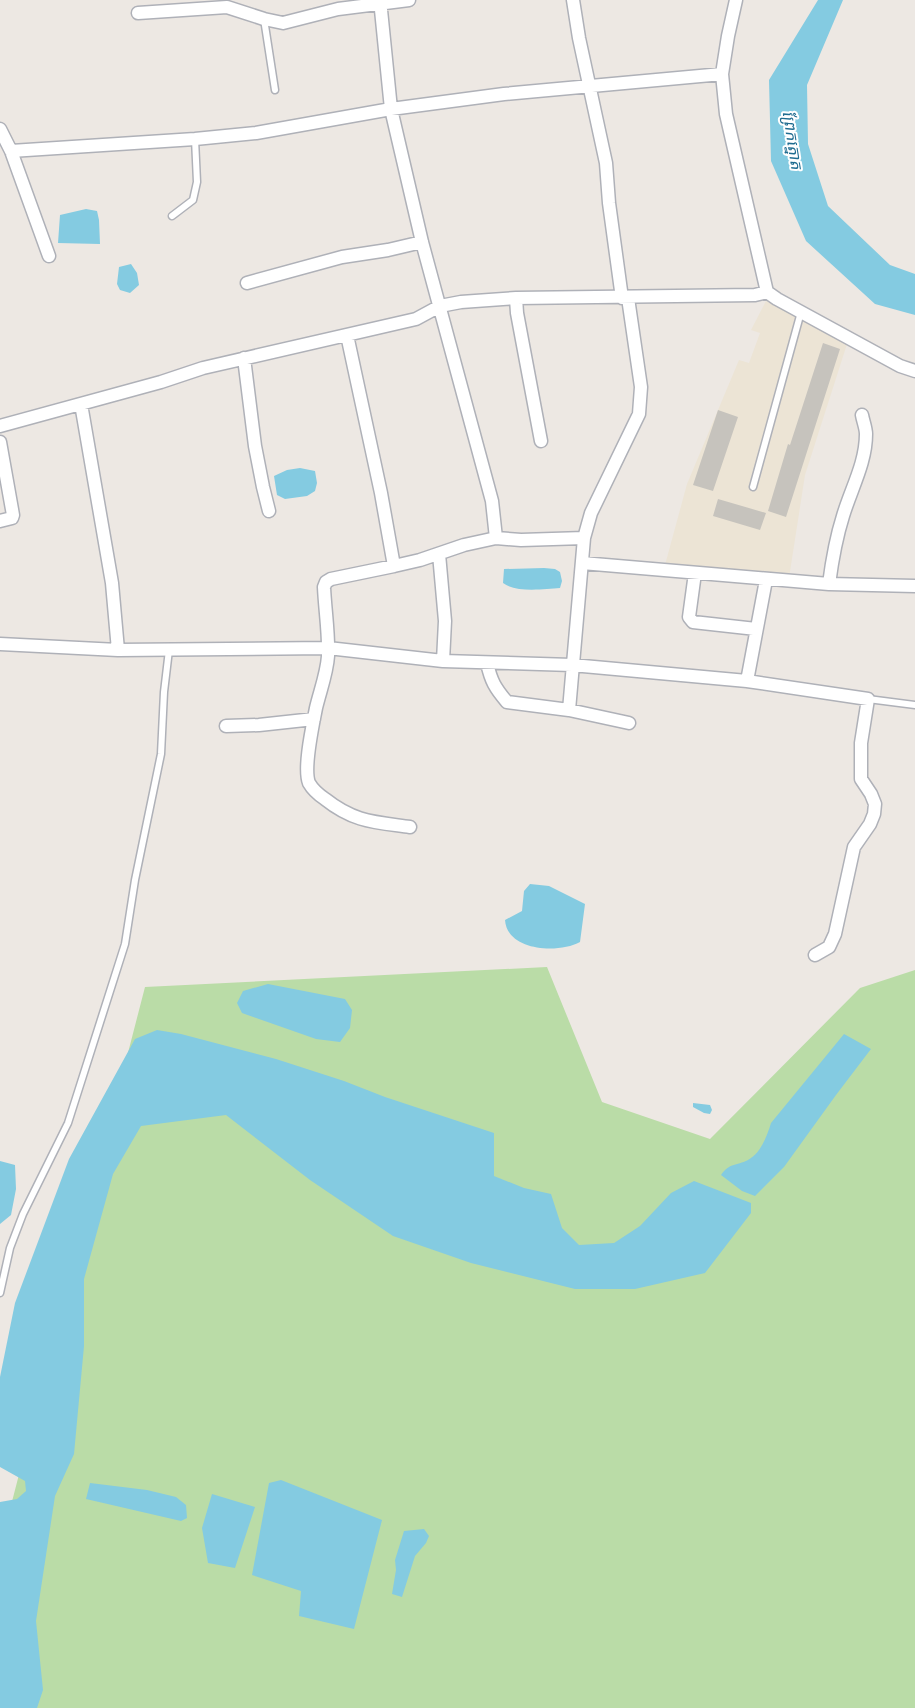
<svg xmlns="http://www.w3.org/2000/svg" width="915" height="1708" font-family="Barlow,'Noto Sans Khmer',sans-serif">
  <rect width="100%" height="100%" fill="#ede8e3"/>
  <!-- education -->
  <path fill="#ece4d5" d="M766,301L848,341L805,475L789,578L665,565L687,484L739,360L749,363L760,333L751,330Z"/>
  <!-- green -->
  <path fill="#badca7" d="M547,967L602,1102L710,1139L860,988L915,970V1708H0V1548L145,987Z"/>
  <!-- water -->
  <path fill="#84cbe1" d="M818,0H843L807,85L808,144L828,206L890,265L915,274V315L875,304L806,241L771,161L769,80Z
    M86,209L97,211L99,220L100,244L58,243L60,215Z
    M131,264L137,273L139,285L130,293L120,290L117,284L119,267Z
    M300,468L315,471L317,483L315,491L307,496L285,499L277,495L274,476L287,470Z
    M544,568L555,569L560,572L562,581L560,588C544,589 516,593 503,583L504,569Z
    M530,884L549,886L585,904L580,942C558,954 507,951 505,920L522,911L524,891Z
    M268,984L345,999L352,1010L350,1028L340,1042L316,1039L242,1013L237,1003L243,991Z
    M157,1030L181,1034L276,1059L344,1081L385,1097L494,1133V1176L524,1188L551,1194L562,1228L579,1245L614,1243L640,1226L671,1193L694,1181L751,1203V1213L705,1273L635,1289H575L471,1263L393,1236L310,1180L226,1115L141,1126L113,1174L84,1279V1346L74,1454L55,1496L36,1621L43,1690L37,1708H0V1502L17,1499L26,1491L25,1481L0,1467V1377L15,1303L69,1159L135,1039Z
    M844,1034L871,1049L836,1095L784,1167L755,1196L742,1191L721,1175C729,1163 736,1166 748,1160C761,1153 767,1136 771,1123Z
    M693,1103L710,1105L712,1110L710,1114L704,1113L693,1107Z
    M0,1161L15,1165L16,1189L11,1215L0,1224Z
    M281,1480L382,1520L354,1629L299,1616L301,1591L252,1575L269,1483Z
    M90,1483L147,1490L176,1497L186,1505L187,1518L181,1521L86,1499Z
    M212,1494L255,1507L235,1568L208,1563L202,1528Z
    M424,1529L429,1536L426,1543L415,1556L402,1597L392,1594L396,1570L395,1560L404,1531Z"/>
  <!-- building -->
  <path fill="#c6c3bd" d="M823,343L840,349L786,517L768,511L788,444L790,445Z
    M718,410L738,417L713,491L693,485Z
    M718,499L766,513L760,530L713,516Z"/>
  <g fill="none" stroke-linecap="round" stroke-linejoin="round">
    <defs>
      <path id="service" d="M264,19L275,90
        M172,216L193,200L197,182L195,139
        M753,487L801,312
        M868,699L915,705
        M0,1293L10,1248L23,1214L68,1123L125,944L135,880L161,754L164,692L169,650"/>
      <path id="minor" d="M573,0L579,38L606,163L609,203L622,298
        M736,0L728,36L722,74L726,114L767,292L777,299L900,366L915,371
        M138,13L227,7L264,19L283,23L338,9L409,0
        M0,129L11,151L49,256
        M11,151L195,139L256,133L391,109L504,94L722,74
        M247,283L342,257L388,250L422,242
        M516,298L517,313L541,441
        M347,335L381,493L394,566L420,560L464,545L496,538L492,501L422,242L391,109L380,0
        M244,358L255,446L263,487L269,511
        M81,404L112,583L118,650
        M0,426L161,382L203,368L416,319L440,306L461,302L516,298L755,295L767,292
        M0,442L13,515L12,518L0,521
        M496,538L521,540L584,538
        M439,554L445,621L443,661
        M582,563L829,584L915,586
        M394,566L331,579L326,582L324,587C325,610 329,634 328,656C327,673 320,691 316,708C313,724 303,768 309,783C313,790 319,795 325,799C354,822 374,822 410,827
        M695,573L689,617L693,622L756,629
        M829,584C832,561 836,538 843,516C851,489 866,463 866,434C866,428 863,421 862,415
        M0,644L118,650L328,648L443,661L572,665L747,681L868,699L861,743V779L871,794L875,804L874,814L870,824L854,847L835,934L829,947L815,955
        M487,663C491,681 495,688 507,702L569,710L629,723
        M747,681L766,580
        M569,710L584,538L591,513L639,414L641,387L628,298
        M226,726L259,725L314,719"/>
    </defs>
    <!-- service casing -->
    <use href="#service" stroke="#afb1b8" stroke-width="9"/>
    <!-- minor casing -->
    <use href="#minor" stroke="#afb1b8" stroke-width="15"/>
    <!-- service -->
    <use href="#service" stroke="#fff" stroke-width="6"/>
    <!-- minor -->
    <use href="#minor" stroke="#fff" stroke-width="12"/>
  </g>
  <g text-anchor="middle" stroke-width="4" stroke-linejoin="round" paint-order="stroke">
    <!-- water labels -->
    <g font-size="16" font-style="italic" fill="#1f6c90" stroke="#fff">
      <text transform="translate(793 140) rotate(81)" y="6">ព្រែកត្នោត</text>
    </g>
  </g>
</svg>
